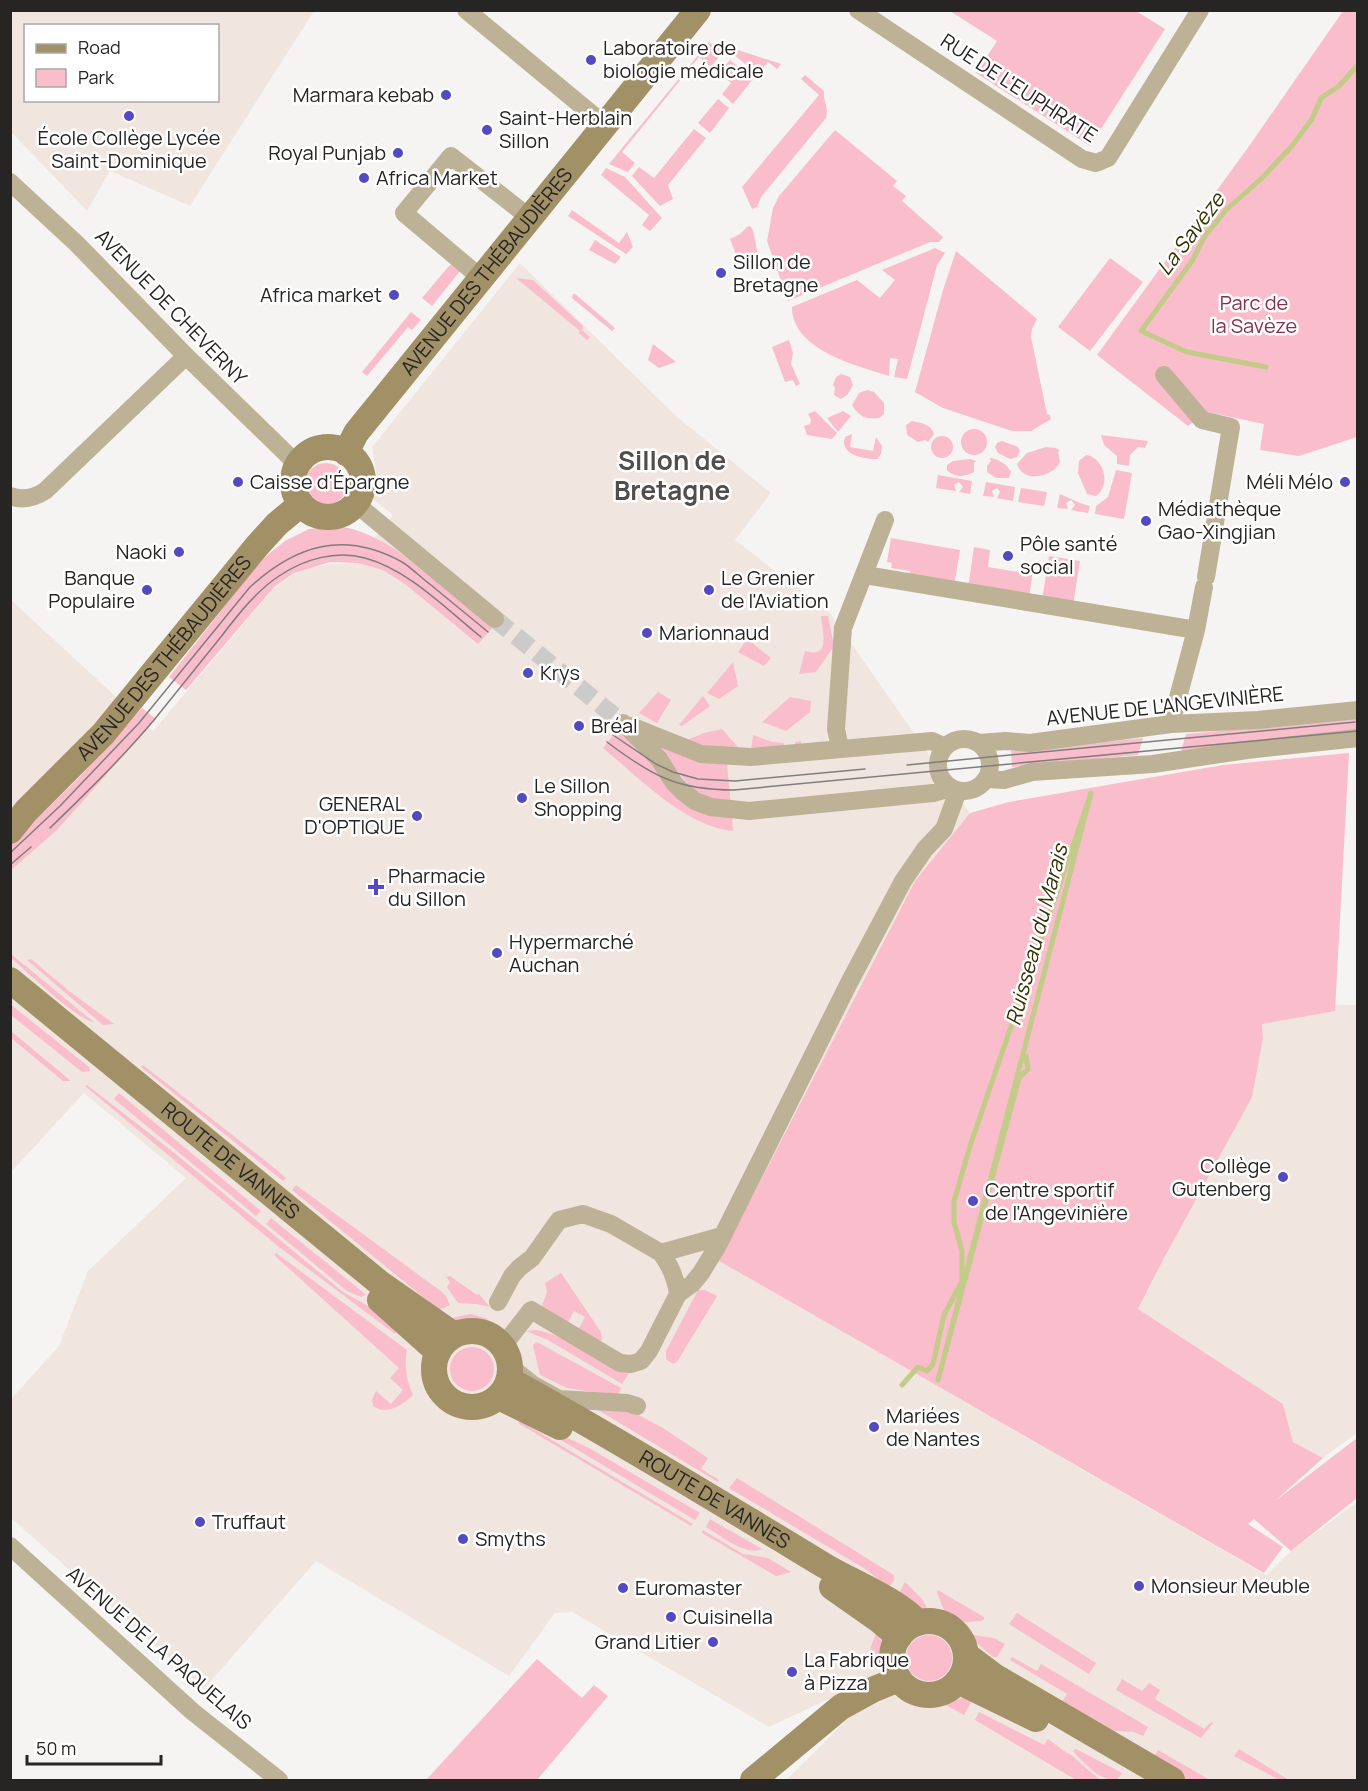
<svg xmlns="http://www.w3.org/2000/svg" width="1368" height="1791" font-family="Manrope,sans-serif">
  <rect width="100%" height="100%" fill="#f6f4f2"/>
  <!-- built -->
  <path fill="#f0e6df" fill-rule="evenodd" d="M11,10H314V11L190,206L110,171L87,211L11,132ZM26,26H218V100H26Z
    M520,263L676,416L771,493L735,540L830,613L970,813L915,881L719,1261L1266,1575L1291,1551L1357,1502V1780H786L857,1710L850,1689L769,1727L572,1612L555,1613L509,1676L316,1561L204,1689L11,1518V1399L59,1346L88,1271L186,1178L84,1093L11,1172L10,599L153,731L274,588L294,574L308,568L330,564H353L393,515L372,498L376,472L372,447Z
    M1335,1005H1357V1433L1323,1458L1293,1442L1283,1404L1138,1310L1164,1258L1263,1038L1262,1023L1335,1011Z"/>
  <!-- green -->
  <path fill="#f9bdcb" d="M950,11H1136L1165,29L1090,146L976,73L997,41Z
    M1343,11H1357V437L1299,456L1260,450L1264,424L1207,412L1188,426L1097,355L1247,149Z
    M709,42L715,47L718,43L722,46V53L711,67L699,57L622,152L635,163L628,172L609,164Z
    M738,50L781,64L777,69L768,62L758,74L734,55Z
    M730,60L753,79L733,104L722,94L731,83L719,73Z
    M805,75L824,91C823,101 829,107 826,118L761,197L757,207L752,209L742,187L819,95L801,79Z
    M718,99L729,108L710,133L698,123Z
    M694,129L706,138L668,185L673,199L660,206L632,176L639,167L654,178Z
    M835,130L897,181L893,186L906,196L902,201L943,237L939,242H930L788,301L767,241L773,208L779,196Z
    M606,168L625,177L662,218L650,231L642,225L649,215L601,175Z
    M572,210L619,243L627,232L633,247L626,254L568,216Z
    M750,226L753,230L758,255L739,262L730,239L740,234L747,227Z
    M595,240L621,257L615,264L589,250Z
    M935,248L945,253L937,265L907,379L894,377L898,359L890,358L889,376L886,375C854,365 792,349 792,307L857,280L880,298L895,280L882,270Z
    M956,251L1037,319L1032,329L1031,337L1047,414L1050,415L1051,419L1031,431H1012L943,408L915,392L943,290Z
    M1110,258L1143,282L1090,351L1058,327Z
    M452,264L460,271L432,306L422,298L448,267Z
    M516,278L533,280L583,326L582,330L590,337L587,340L579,333L580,331Z
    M573,294H575L615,328L612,331L572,298Z
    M411,312L421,320L412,330L408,327L367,376L362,372Z
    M789,340L793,353L791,364L800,384L796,386L793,380L785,382L772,347Z
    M653,344L676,362L659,368L648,360Z
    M841,374L850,377L853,385L848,394L841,399L834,395L835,388L833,385L836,377Z
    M867,390L874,392L884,403V414L879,418C867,420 858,416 852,405L859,393Z
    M815,411L837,433L832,439L807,435L804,426L810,424L811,420L808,414Z
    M843,411L851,416L838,432L827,418Z
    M912,421C921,423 931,424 934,434L928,442L925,440L918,442L907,435L906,425Z
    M961 442a13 13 0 1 1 26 0a13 13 0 1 1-26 0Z
    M852,434L850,447L873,451L876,437L882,446L881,454L877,459C864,459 839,455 845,437Z
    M1101,435L1148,441L1145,448L1138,447L1130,455L1129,466L1117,464V456L1104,445Z
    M931 447a11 11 0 1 1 22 0a11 11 0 1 1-22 0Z
    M1002,441L1018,447L1020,451L1017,457L1010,459L998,453L995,447L997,443Z
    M1046,447L1056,448L1060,451L1058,452L1060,462C1053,477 1023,484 1017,464L1027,453Z
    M1086,455C1105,458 1111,485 1096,496L1087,494L1078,473L1079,461Z
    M990,458C998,459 1007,464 1011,472L1009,478H996L987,472V466L991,461Z
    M970,459L976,461L974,463V472C965,477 954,478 947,470V465L953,461Z
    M305 484a21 21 0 1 1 42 0a21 21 0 1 1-42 0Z
    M1116,470L1132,473L1124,519L1095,514L1096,506L1108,497Z
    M938,475L972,481L970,494L959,492L963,487L959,482L954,485L956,491L936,488Z
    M986,482L1015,487L1013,501L997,498L1000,492L997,488L992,491L994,497L983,496Z
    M1021,488L1047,492L1044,506L1018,502Z
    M1060,494L1080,503L1090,506L1088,513L1071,510L1075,505L1071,500L1066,503L1068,509L1057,508Z
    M338,526C359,529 377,538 395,549L493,627L478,644L405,584L383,570L358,563L330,562L294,573L274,587L186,690L169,677L250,574L266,556L285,541L309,529Z
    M891,538L960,550L954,586L909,578L910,571L891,568L892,563L887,562Z
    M974,547L990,550L988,567L1024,573L1026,562L1034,564L1029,598L968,588Z
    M1049,556L1080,561L1073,605L1042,600Z
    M821,616H828L834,646L816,672L799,674L805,651C832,660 822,630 821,616Z
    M747,639L771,658L764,666L738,652Z
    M733,662L738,686L719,699L707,693Z
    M658,692L671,700L657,723L639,713Z
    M703,696L710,706L682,726L679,725Z
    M790,697L811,701L810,712L786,731L762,722Z
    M142,708L156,719L57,830L11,870L10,844L76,781Z
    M1357,718V736L1181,751L1186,734Z
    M618,729L650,756L667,783L732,816L733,831C686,827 638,777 603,748Z
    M722,729L742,752L751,750L753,735L772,742L784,743V748H795V742L801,741L802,749L740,753L685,741L704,733Z
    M1143,738L1138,755L1012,767L1011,751Z
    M653,741L727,764L731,805L716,801L692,789Z
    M1349,753L1335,1011L1262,1024L1263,1038L1252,1097L1164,1258L1138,1309L1283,1404L1293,1442L1323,1458L1275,1501L1357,1438V1498L1291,1551L1254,1519L1248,1524L1283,1547L1264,1573L719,1261L915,881L970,813L1009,802L1223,765Z
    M10,954H11L95,1023C72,1016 31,975 11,958Z
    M31,959L69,991L114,1024L103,1025L27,960Z
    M10,1004L89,1067L90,1071L82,1072L11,1015Z
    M10,1031H11L71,1081H63L11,1038Z
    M143,1065L267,1162L286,1178L283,1181L141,1067Z
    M87,1085L172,1151L343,1292L372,1308L397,1331L395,1334L279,1247L85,1086Z
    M119,1093L261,1211L256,1216L114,1099Z
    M296,1185L442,1292L446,1296L450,1305L439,1310L292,1190Z
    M271,1218L364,1293L365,1295L361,1297L347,1291L266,1224Z
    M276,1253L407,1350C404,1365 406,1380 413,1395C402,1405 387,1416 373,1406L372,1400L376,1391L391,1404L403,1390L390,1378L399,1368L274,1255Z
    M561,1273L601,1332L602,1340L597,1342L579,1328L585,1317L574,1311L568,1322L542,1306L547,1292L545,1283Z
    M450,1276L477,1295L479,1294L490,1307L476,1304L458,1303L447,1287L450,1282L446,1277Z
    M698,1290H705L717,1296L677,1362L673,1364L666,1359V1351Z
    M471,1314L488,1319C479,1326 461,1325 452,1318Z
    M536,1330C570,1335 596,1366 629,1373L622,1384L548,1340L526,1331Z
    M537,1342L621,1388L618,1396L567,1388L540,1375L533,1345Z
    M450 1369a22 22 0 1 1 44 0a22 22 0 1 1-44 0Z
    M598,1410L631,1411L663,1428L708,1458L701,1469L719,1480L718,1482Z
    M520,1421L693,1524L691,1526L518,1423Z
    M540,1425L589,1448L700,1513L695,1520L539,1427Z
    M737,1478L894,1575V1580L888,1588L867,1570L729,1488Z
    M710,1519L762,1549C746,1557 720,1535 706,1527Z
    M703,1530L743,1554L768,1558L791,1572L776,1576L702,1533Z
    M905,1582L922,1599L928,1610H925L898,1595Z
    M938,1590L984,1617V1620C979,1622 975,1621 970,1622C947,1624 944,1611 937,1592Z
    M1017,1613L1096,1663L1089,1674L1009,1624Z
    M876,1634C888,1644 882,1662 870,1669L871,1646Z
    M973,1635L994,1638L1005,1644L997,1657H993L970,1637Z
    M906 1658a23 23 0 1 1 46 0a23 23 0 1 1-46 0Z
    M1012,1657L1037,1671L1041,1664L1148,1727L1143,1736L1134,1732L1099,1730L1062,1702L1067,1694L1010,1660Z
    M537,1659L582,1698L594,1685L608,1696L537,1780H426Z
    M1122,1679L1142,1691L1149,1683L1160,1690L1155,1699L1204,1729L1211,1722L1213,1723L1201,1738L1116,1690Z
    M962,1698L973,1699L964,1715L942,1703Z
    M979,1712L1044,1745L1048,1739L1067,1753L1070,1754L1100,1780H1076L975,1720Z
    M1076,1749L1122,1773L1117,1780C1099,1781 1085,1764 1073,1751Z
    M1239,1749L1289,1780H1279L1234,1756Z
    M1158,1750L1210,1780H1183L1151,1762Z"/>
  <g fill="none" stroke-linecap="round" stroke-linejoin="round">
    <!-- stream -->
    <path stroke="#c3cb88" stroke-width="5" d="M1266,367L1187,352L1141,331L1192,261L1205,236L1226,210L1262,178L1292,146L1312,119L1321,98L1339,86L1358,65
      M902,1385L918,1367L927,1371L933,1364L944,1315L962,1281V1251L954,1222V1201L970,1146L1091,793L938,1380L1019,1078L1028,1069L1026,1056"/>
    <!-- street-tunnel -->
    <path stroke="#cccbc9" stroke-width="18" stroke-dasharray="18 9" stroke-linecap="butt" d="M495,619L623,723"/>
    <!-- street -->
    <path stroke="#bdb196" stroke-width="18" d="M466,10L605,125
      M858,10L1082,159L1096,163L1108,158L1200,10
      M10,182L77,244L186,356L298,465
      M481,278L404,213L451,156L530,218
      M1164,375L1202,420L1231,427L1206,577
      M10,496C23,501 34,498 45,491L186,356
      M355,503L495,619
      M865,575L1196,630
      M623,723L659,759L674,783L682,791L695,801L711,807L749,811L933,793L951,788
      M1171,724L1196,630L1204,587
      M631,726L701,754L751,757L932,741L945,747
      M938 765a26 26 0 1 1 52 0a26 26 0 1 1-52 0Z
      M978,743L1006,741L1030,743L1171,724L1258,720L1358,710
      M840,748L836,729L843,628L885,520
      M987,779L1004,780L1032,772L1153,764L1247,750L1358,738
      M661,1253C670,1265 676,1279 678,1294
      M498,1302L512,1276L519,1268L532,1258L559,1220L583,1214L611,1224L661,1253L722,1236
      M503,1346L531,1310L620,1363L631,1364L641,1361L649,1351L678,1294L692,1284L701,1273L717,1247L850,981L903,881L925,849L944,829L958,791
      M511,1367L532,1384L559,1399L627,1403L637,1406
      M10,1546L193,1712L279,1780"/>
    <!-- secondary -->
    <g stroke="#a29067" stroke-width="26">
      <circle cx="328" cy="482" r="35"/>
      <path id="s1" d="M346,453L356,433L698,10"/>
      <path id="s2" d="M10,831L26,811L103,734L257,546L277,524L301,504"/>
      <path id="s3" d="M10,980L381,1284L454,1335"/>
      <path d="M380,1300L438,1352"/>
      <circle cx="472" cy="1369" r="38"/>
      <path id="s4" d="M510,1380C616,1439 721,1503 825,1566C852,1582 898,1600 918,1623"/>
      <path d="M499,1397L560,1427"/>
      <path d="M832,1587L879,1620L899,1637"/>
      <circle cx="929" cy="1658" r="37"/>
      <path d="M966,1655L994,1676L1172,1780"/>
      <path d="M958,1681L1036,1719"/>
      <path d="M753,1780L841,1707L872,1690L899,1679"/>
    </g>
    <!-- tram -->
    <path stroke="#807e7d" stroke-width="1.5" d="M613,735L656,764L673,772L698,779L735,781L865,769
      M607,742C652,776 677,790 734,790L1358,731
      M907,765L1355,722
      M50,828C86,793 122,758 154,720C176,693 198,665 220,638C237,616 255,592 279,576C304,559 336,550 365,558C409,570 446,609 481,637
      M10,853L60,806L139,723L250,587C296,545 344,530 402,562C412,568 421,578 431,585C450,601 469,616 488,632
      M10,865L31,847"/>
  </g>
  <!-- markers -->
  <g fill="#5349c0" stroke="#fff" stroke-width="2">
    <circle cx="591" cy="60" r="6"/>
    <circle cx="446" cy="95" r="6"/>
    <circle cx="129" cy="116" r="6"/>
    <circle cx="487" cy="130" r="6"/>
    <circle cx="398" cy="153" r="6"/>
    <circle cx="364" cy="178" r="6"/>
    <circle cx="721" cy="273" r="6"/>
    <circle cx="394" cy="295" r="6"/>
    <circle cx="238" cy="482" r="6"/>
    <circle cx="1345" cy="482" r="6"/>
    <circle cx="1146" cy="521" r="6"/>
    <circle cx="179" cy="552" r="6"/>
    <circle cx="1008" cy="556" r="6"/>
    <circle cx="147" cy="590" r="6"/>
    <circle cx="709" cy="590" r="6"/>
    <circle cx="647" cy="633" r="6"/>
    <circle cx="528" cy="673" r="6"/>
    <circle cx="579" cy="726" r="6"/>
    <circle cx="522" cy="798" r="6"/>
    <circle cx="417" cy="816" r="6"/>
    <path d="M373 878h6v6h6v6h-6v6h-6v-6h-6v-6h6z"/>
    <circle cx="497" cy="953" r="6"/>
    <circle cx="1283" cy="1177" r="6"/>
    <circle cx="973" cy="1201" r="6"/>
    <circle cx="874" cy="1427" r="6"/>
    <circle cx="200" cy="1522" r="6"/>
    <circle cx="463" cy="1539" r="6"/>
    <circle cx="1139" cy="1586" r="6"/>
    <circle cx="623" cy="1588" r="6"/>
    <circle cx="671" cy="1617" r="6"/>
    <circle cx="713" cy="1642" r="6"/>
    <circle cx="792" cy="1672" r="6"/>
  </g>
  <g text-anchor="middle" stroke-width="5" stroke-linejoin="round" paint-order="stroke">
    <!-- poi labels -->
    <g font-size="20" fill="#262524" stroke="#fff" text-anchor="start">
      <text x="603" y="55">Laboratoire de<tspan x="603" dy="23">biologie médicale</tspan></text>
      <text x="434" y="102" text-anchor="end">Marmara kebab</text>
      <text x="499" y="125">Saint-Herblain<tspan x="499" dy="23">Sillon</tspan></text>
      <text x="129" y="145" text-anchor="middle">École Collège Lycée<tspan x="129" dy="23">Saint-Dominique</tspan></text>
      <text x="386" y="160" text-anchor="end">Royal Punjab</text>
      <text x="376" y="185">Africa Market</text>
      <text x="733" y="269">Sillon de<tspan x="733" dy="23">Bretagne</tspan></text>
      <text x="382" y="302" text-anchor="end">Africa market</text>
      <text x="250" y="489">Caisse d'Épargne</text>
      <text x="1333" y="489" text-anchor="end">Méli Mélo</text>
      <text x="1158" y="516">Médiathèque<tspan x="1158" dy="23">Gao-Xingjian</tspan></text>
      <text x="1020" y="551">Pôle santé<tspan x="1020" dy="23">social</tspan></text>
      <text x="167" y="559" text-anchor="end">Naoki</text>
      <text x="135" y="585" text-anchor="end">Banque<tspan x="135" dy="23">Populaire</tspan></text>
      <text x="721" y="585">Le Grenier<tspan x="721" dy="23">de l'Aviation</tspan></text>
      <text x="659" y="640">Marionnaud</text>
      <text x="540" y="680">Krys</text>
      <text x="591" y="733">Bréal</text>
      <text x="534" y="793">Le Sillon<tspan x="534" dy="23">Shopping</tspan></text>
      <text x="405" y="811" text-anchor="end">GENERAL<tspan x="405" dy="23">D'OPTIQUE</tspan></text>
      <text x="388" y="883">Pharmacie<tspan x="388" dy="23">du Sillon</tspan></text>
      <text x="509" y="949">Hypermarché<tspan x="509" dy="23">Auchan</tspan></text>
      <text x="1271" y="1173" text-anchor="end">Collège<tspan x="1271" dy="23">Gutenberg</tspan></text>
      <text x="985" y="1197">Centre sportif<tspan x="985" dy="23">de l'Angevinière</tspan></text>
      <text x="886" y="1423">Mariées<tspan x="886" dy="23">de Nantes</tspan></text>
      <text x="212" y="1529">Truffaut</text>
      <text x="475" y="1546">Smyths</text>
      <text x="1151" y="1593">Monsieur Meuble</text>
      <text x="635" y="1595">Euromaster</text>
      <text x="683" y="1624">Cuisinella</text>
      <text x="701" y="1649" text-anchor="end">Grand Litier</text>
      <text x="804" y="1667">La Fabrique<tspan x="804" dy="23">à Pizza</tspan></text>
    </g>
    <!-- street labels -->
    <g font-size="20" fill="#262524" stroke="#fff">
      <text transform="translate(1019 88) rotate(33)" y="7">RUE DE L'EUPHRATE</text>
      <text dy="7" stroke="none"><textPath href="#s1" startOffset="230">AVENUE DES THÉBAUDIÈRES</textPath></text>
      <text transform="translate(171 307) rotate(46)" y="7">AVENUE DE CHEVERNY</text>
      <text dy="7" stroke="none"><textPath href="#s2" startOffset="232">AVENUE DES THÉBAUDIÈRES</textPath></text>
      <text transform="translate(1165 706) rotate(-6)" y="7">AVENUE DE L'ANGEVINIÈRE</text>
      <text dy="7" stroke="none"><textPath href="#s3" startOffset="285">ROUTE DE VANNES</textPath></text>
      <text dy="7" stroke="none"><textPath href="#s4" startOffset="237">ROUTE DE VANNES</textPath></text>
      <text transform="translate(159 1648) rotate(41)" y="7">AVENUE DE LA PAQUELAIS</text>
    </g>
    <!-- park labels -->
    <g font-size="20" fill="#86314c" stroke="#fff">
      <text x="1254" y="310">Parc de<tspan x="1254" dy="23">la Savèze</tspan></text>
    </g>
    <!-- water labels -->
    <g font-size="21" font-style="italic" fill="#303400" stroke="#fff">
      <text transform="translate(1191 234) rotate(-53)" y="7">La Savèze</text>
      <text transform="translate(1037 935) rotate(-75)" y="7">Ruisseau du Marais</text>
    </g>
    <!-- district labels -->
    <g font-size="26" font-weight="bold" fill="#504d4c" stroke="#fff">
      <text x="672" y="470">Sillon de<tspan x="672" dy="30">Bretagne</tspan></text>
    </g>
  </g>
  <!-- border -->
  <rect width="1368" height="1791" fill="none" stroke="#262524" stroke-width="24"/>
  <!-- legend -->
  <rect x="24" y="24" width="195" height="78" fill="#ffffff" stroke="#a8a8a7" stroke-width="1.5"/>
  <rect x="36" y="44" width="30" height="9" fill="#a29067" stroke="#a8a8a7" stroke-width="1.5"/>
  <text x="78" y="54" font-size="18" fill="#262524">Road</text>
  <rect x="36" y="69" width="30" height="18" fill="#f9bdcb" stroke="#a8a8a7" stroke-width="1.5"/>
  <text x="78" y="84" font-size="18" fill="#262524">Park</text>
  <!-- scale -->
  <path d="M27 1755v9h134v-9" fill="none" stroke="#262524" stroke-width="3"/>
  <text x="36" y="1755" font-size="18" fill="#262524" stroke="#ffffff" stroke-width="4.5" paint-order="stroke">50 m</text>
</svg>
